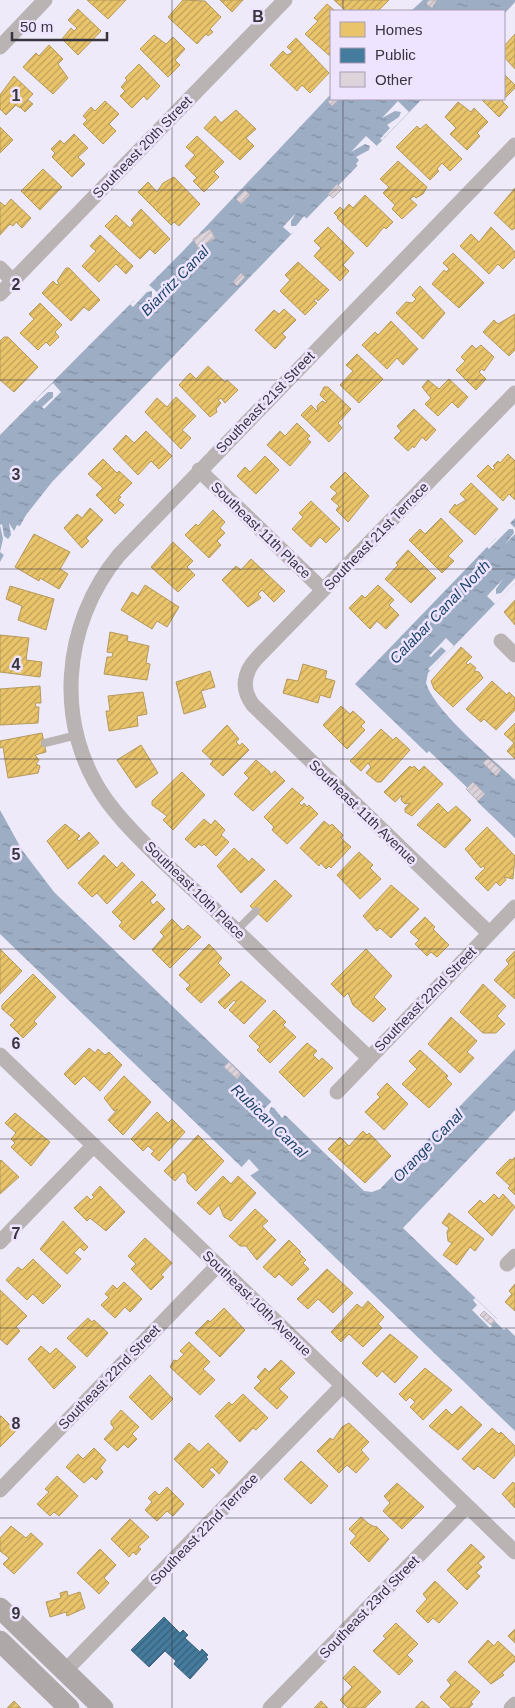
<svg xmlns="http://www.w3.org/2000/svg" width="515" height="1708" font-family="Helvetica,sans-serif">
  <defs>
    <pattern id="water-ripples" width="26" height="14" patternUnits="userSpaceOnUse" patternTransform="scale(1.25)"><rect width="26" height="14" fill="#9daec4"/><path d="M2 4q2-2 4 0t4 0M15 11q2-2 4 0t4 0" fill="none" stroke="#818ea1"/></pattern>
    <pattern id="homes-hatch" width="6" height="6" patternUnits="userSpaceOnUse" patternTransform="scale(1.25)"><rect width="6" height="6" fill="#e9c46a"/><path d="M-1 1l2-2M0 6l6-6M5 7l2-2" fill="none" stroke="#bea059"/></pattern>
    <pattern id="public-hatch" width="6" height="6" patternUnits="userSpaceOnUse" patternTransform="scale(1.25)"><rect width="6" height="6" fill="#457b9d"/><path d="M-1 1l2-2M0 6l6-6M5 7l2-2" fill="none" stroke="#38607a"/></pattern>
    <pattern id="building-hatch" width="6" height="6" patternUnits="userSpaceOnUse" patternTransform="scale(1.25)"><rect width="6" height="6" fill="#ddd4db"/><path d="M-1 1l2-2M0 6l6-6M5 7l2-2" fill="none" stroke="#beb7bd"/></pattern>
  </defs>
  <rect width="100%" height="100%" fill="#efeaf9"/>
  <!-- water -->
  <path fill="url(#water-ripples)" d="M423,0H515V2L504,14V11H411Z
    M331,94V99H422L52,482L26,515L0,562V435L182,252Z
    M515,518V583L428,673L426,683C435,712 492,758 515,780V838L355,684Z
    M0,810L22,850L54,892L364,1191L372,1192L380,1189L515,1049V1110L403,1228L515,1336V1431L0,934Z"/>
  <!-- pier -->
  <path fill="#efeaf9" d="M398,101L409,112L382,140L380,139L390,128L387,125L399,117L401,112L395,111L382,118Z
    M366,136L377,146L359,167L356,164L359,160L356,157L369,150L370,146L365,144L351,152Z
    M296,213L291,221V226H296L304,216L308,220L291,234L283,227Z
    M149,285L159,294L143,310L141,308L152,297V291L147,292L133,307L130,304L134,301L132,299Z
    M53,383L61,392L44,409L42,407L53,397V392H48L37,402L35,400Z
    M9,523L14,531L17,525L20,526L12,546L10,545L4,555L0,552L3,539L0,525L2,524L4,536L8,539L11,535Z
    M510,523L515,528V534L505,544L514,533L513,529H509L489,549L487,547L496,538L494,536Z
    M515,578V583L495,604L487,596L503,579L496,589V594L501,593Z
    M446,638L454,646L430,671L428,669L446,651L441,647L431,657L429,656Z
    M429,751L479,799L477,802L467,792L465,793L436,762L434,764L425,755Z
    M273,1100L287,1113L282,1118L274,1108L271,1107L269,1112L278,1123L276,1124L264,1109Z
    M249,1159L259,1170L248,1177L240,1169Z
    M475,1298L497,1319L499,1317L508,1326L504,1330L484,1311L480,1315L492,1326L490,1328L472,1310L477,1305L473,1300Z"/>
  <!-- homes -->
  <path fill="url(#homes-hatch)" stroke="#b4995d" d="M87,0H126L108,19Z
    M183,0L205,1L221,17L210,29L213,32L208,36L206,34L197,44L168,17Z
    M220,0H243L232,12Z
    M334,0H389L378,11H346Z
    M327,4L335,11H331V57L305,34L318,21L314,18Z
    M78,9L101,31L78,55L62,39L71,28L74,31L77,28L68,20Z
    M515,34V69L504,57V46Z
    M154,35L166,44L173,37L185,49L175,60L180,65L168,77L140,49Z
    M296,38L329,73L310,93L302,85L297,91L270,65L283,51L287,55L293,52L287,47Z
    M49,45L63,59L58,64L68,78L53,94L23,67L36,53L39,56Z
    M139,64L160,86L147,100L144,96L132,108L120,96L125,91L121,87L127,80L125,78Z
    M504,74L515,85V88L502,101L508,107L499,117L481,99H504Z
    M14,76L33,94L20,108L16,105L6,115L0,109V95Z
    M28,100L33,104L25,112L21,108Z
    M105,101L119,114L109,124L116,131L103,144L83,124L87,120L83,116L91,107L95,111Z
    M458,102L471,112L474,108L488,122L477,133L480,136L467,150L450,134L456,128L445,117Z
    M236,110L256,129L246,138L254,146L240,160L204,128L215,116L221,123Z
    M426,124L462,159L450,171L442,163L437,169L439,171L430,180L396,147L417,126L420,129Z
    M0,127L13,140L0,153Z
    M74,134L88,148L78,157L85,164L72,177L52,157L55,153L51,149L60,140L64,144Z
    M197,136L224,162L214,172L219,177L204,192L193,181L197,178L185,166L195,155L186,147Z
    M398,161L427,187L423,194L416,198L414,196L410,199L417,205L402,219L392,209L395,205L383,193L389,187L380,179Z
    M43,169L62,187L40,210L21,191Z
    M174,177L200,204L179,226L174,222L171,225L138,192L148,182L157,192L163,183Z
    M515,188V228L512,230L494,213Z
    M365,195L393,222L386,229L384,227L367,247L337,218L349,204L353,208Z
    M11,199L31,218L22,228L16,222L13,226L10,224L0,235V202L5,206Z
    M340,207L344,211L338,217L334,213Z
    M141,209L170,239L155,254L150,249L140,259L105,226L116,215L130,228L134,223L131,220Z
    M328,227L354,253L343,265L349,271L340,281L314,256L321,248L314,241Z
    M491,227L509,245L515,252V257L503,269L498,264L489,274L460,246L471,234L479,242Z
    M100,235L133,266L126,274L116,264L99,282L82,266L96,251L90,246Z
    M453,253L484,283L459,308L432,284L444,270L446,272L449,269L443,263Z
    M298,262L329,290L318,301L316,298L314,301L317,303L305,315L280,291L290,280L285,275Z
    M66,268H69L100,300L89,311L84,307L71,321L42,293L53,281L57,285L59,283L57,281Z
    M420,286L445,313L423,339L396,313L406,302L412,303L416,299L412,295Z
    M40,303L62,325L55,332L59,337L50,346L46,342L38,350L20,333L34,319L29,314Z
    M284,309L296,320L282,334L286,337L275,349L255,330L274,310L279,314Z
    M515,314V350L509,356L483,332L494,320L498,324Z
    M391,321L418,349L403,365L397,358L387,369L362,345L375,332L378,335Z
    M4,337H8L38,367L14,392L0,380V341Z
    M472,345L476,349L481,345L494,357L484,371L482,369L479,372L486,379L476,390L456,370L465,361L461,357Z
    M357,354L383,379L359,403L340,385L353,371L346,365Z
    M208,366L225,382L227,380L238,390L225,403L221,398L218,400L221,403L216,409L217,412L210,417L179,385L190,373L196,379Z
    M449,379L468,397L458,408L452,402L438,416L425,404L431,398L422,387L428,380L439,389Z
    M324,387H328L351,409L338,423L342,428L329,442L301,415L311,405L318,412L317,406L322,401L326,403L327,402L320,395Z
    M176,397L196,416L182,430L191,438L181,449L145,412L157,398L167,407Z
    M414,409L436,430L426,441L422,437L414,448L413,446L408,451L394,438L401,431L397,426Z
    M297,423L310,436L307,439L311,442L290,466L267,445L280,431L285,436Z
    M146,431L172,456L159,469L151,461L138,475L113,449L126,435L134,443Z
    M508,454L515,461V500L509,494L503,501L477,476L488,465L493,470L495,468L493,466L498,461L500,463Z
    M265,456L279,470L256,494L237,476L245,467L250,472Z
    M103,459L117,473L119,471L132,483L119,496L121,497L118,500L124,505L115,514L96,495L103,488L88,474Z
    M345,472L369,496L348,522L336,510L339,506L331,499L337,493L330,487Z
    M471,483L498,509L475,535L449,512L455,504L456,506L466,500L460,494Z
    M311,501L340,529L326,543L320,537L311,547L292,529L303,517L299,513Z
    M90,508L103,520L86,538L89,541L82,548L64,528L77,514L82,518Z
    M213,510L225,522L220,528L225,533L217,541L221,545L209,558L185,535L196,524L198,526Z
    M441,518L463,541L448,556L454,561L442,573L409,540L420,529L425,534Z
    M34,534L70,552L60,569L68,574L59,589L40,578L39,581L15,567Z
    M173,542L193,561L187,567L195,575L178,592L151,567Z
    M408,550L436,578L411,603L385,579L398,565L396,563Z
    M251,559L285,591L274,602L262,590L258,594L261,598L248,607L222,580L236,566L241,570Z
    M145,585L179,607L167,627L157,621L152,629L121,610L132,592L138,596Z
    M378,585L394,600L389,605L399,615L386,629L377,621L370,629L349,608L362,595L365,598Z
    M10,586L54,599L46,630L18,620L22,606L6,599Z
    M515,600V625L504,612Z
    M110,632L128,636L127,641L149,646L146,663L150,664L147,680L104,674L107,657H112L113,653L107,652Z
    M0,635L29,638L26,660L42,662L40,677L0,672Z
    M461,647L472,657L466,663L468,665L470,663L476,668L474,671L479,672L483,678L453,707L434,689L431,681Z
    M303,664L327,671L325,678L335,681L330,698L320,695L318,703L283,693L287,679L298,681Z
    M210,671L215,687L201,691L206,707L184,714L176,682Z
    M492,681L507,695L509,692L515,698V710L496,730L484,719L481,722L466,709Z
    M40,686L41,703H35L36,707H39L38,723L0,725V689Z
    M143,692L147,714L137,716L138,726L109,731L106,711H110L108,696Z
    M341,706L350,714L353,711L365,722L361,726L365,730L347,749L323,725Z
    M515,723V759L507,751L514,743L504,734Z
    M227,725L239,739L236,742L240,746L242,743L249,750L223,776L210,764L213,761L202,751Z
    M381,729L393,740L396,737L410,750L381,782H377L366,773L371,767L368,763L361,771L350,761Z
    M42,733L46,752L35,755L39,760L36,764L40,766L38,773L8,778L3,747L0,748V741Z
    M141,745L158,773L136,788L117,760Z
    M256,760L270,772V775L275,771L285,781L253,811L234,794L249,778L244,773Z
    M410,766L412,768L414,766L419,771L424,766L443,784L412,816L405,812V808L410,803L405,804L401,800L402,795L395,802L384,792Z
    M182,772L205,795L173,830L163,820L167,816L152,805V801Z
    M292,788L304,798L299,803L302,806L304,803L307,807L309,805L318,814L287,844L272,830L274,827L264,817Z
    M438,803L448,813L456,806L471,820L445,848L417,825Z
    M204,819L211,825L215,820L225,830L221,835L229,842L216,856L204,844L202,846L199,844L195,848L185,839Z
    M324,821L330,826L332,824L343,835L341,838L351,847L331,868L329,866L326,869L321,863L319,866L300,848Z
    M65,824L80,836L77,839L79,841L89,832L99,843L68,869L47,841Z
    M487,827L515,856L513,879L504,877L506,880L500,886L496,882L488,891L475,878L485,868L483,866L481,868L465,849Z
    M234,848L249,862L252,858L265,870L241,893L217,866Z
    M359,852L373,865L370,868L381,879L360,899L337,875Z
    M104,855L117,868L122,862L135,875L107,904L97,893L92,897L78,883Z
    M275,880L292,896L267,922L250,906Z
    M142,881L156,895L150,901L153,905L157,901L165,909L134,940L119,926L122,922L112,912Z
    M391,885L419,909L391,938L380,928L377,931L363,916Z
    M425,917L435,927L433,929L449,945L437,957L431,952L427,956L415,944L419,940L410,932Z
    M172,919L183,930L188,925L201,937L170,968L152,950L164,936L160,932Z
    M209,944L222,958L218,963L230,975L201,1003L186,989L190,985L179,975Z
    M0,949L22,971L0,994Z
    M366,949L392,976L374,997L386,1009L373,1022L353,1005L348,993L344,997L331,984Z
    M515,951V999L494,980L509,964L506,960Z
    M33,974L56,997L34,1021L37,1024L23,1038L10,1025L15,1020L2,1009V1005Z
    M241,981L266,1001L244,1024L229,1010L236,1002L234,1000L225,1009L218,1002Z
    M483,984L506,1006L497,1016L505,1024L496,1033H483L460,1012Z
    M274,1010L286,1022L283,1025L296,1037L270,1063L257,1050L260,1047L249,1036Z
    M451,1017L477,1041L467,1052L474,1058L460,1073L428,1044Z
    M307,1043L317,1051L313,1055L319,1061L322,1058L333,1068L304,1097L279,1072Z
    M89,1048L95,1053L98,1049L105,1055L109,1052L122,1065L100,1091L84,1076L75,1085L64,1074Z
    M420,1050L448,1076L446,1078L452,1084L429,1108L402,1084L417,1069L409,1061Z
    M124,1076L151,1102L123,1135L108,1120L118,1109L114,1111L104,1098Z
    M387,1083L408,1104L384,1130L365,1112L380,1097L377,1094Z
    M157,1112L168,1123L172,1119L185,1132L159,1161L151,1154L154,1151L148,1146L143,1151L131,1139Z
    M15,1113L50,1142L31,1166L11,1147L15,1143L11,1139L16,1133L5,1123Z
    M363,1131L367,1135L369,1133L391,1156L365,1183L328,1149L340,1137L349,1146Z
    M198,1135L224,1161L196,1191L187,1182V1176L183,1172L175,1181L164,1171Z
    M515,1157V1195L508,1188L510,1186L496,1173L510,1159L512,1160Z
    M1,1160L19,1177L0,1194V1161Z
    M223,1176L231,1184L238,1176L256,1193L231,1221L224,1217L219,1205L210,1215L197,1203Z
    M100,1186L125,1212L106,1231L90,1218L87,1221L74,1208L87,1196L91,1200L94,1197L92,1195Z
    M494,1194L499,1199L503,1194L515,1207L492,1236L468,1212L480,1200L484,1204Z
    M255,1209L268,1221L262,1226L276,1240L257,1260L246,1246H240L229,1236Z
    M449,1213L484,1239L475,1251L470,1247L457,1265L443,1255L452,1243L448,1241L447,1232L449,1228L442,1223Z
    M63,1221L88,1247L84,1251L80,1247L74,1253L81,1259L67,1274L40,1249Z
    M145,1238L172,1263L161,1275L164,1277L151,1290L131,1269L136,1264L128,1256Z
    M289,1240L301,1252L299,1253L306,1260L303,1263L309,1269L292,1286L279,1274L275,1278L263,1267Z
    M33,1259L61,1286L43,1304L33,1294L27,1300L6,1280L18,1267L22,1270Z
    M327,1269L353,1293L333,1313L318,1299L308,1309L297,1299Z
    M124,1282L142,1299L130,1312L125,1307L115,1318L101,1305L109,1297L105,1294L113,1285L117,1289Z
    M515,1284V1311L505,1302L512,1294L509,1291Z
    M0,1290L27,1316L16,1327L20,1331L7,1345L0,1339Z
    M368,1301L384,1317L378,1324L382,1328L363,1347L349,1334L341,1342L331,1332L357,1304L362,1308Z
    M224,1308L245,1330L220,1357L195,1333L208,1320L210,1322Z
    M88,1318L92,1322L94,1320L108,1333L87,1357L67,1338Z
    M390,1334L418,1357L395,1383L382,1371L377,1377L362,1363Z
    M189,1342L210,1362L203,1369L215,1380L200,1395L170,1367L174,1360L177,1361L184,1354L180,1351Z
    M41,1346L50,1354L56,1348L76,1367L54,1389L28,1359Z
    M281,1360L295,1373L279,1389L288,1397L277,1409L254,1388L261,1381L257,1377L265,1368L269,1372Z
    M425,1368L452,1390L423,1420L410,1407L415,1402L410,1397L406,1401L399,1394Z
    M150,1375L173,1399L152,1420L129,1397Z
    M243,1394L268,1418L256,1430L253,1428L240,1442L215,1416L229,1402L232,1405Z
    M461,1406L482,1425L458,1450L429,1426L446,1409L452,1415Z
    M121,1410L139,1427L132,1434L137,1439L128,1448L124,1444L117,1451L104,1439L114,1428L111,1424V1421Z
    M1,1416L16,1431L0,1447V1416Z
    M349,1423L369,1442L361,1450L369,1459L356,1473L347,1465L339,1473L317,1451L330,1438L333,1440L342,1427Z
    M492,1428L499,1434L501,1432L515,1446V1455L494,1479L478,1466L474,1470L462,1459Z
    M189,1443L199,1452L208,1443L228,1462L219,1474L212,1467L209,1470L215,1475L203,1488L174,1459Z
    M94,1448L106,1460L100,1468L103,1472L96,1480L92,1476L84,1483L66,1467L78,1454L83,1459Z
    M301,1461L328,1486L311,1504L284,1479Z
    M57,1476L78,1496L59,1516L54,1512L50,1516L37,1504L49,1492L45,1489Z
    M513,1482L515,1484V1508L502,1494Z
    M397,1483L424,1507L402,1529L383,1511L390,1503L384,1496Z
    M167,1487L184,1504L173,1516L167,1511L157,1521L145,1510L152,1502L148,1498L155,1491L159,1495Z
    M361,1517L369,1524L375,1527L376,1526L389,1539L369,1562L350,1543L356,1536L349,1529Z
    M130,1519L149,1537L138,1547L141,1549L136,1555L133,1552L129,1557L111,1539Z
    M11,1526L26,1538L31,1533L43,1544L14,1574L3,1564L9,1558L0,1551V1538Z
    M471,1544L485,1557L478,1563L482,1567L476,1573L480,1576L467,1590L447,1570Z
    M100,1549L116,1565L104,1578L109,1583L99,1594L77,1573Z
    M435,1581L458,1603L439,1623L433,1618L428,1623L416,1611L427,1599L423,1594Z
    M67,1591L68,1596L80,1592L85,1608L67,1616L66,1612L50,1617L46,1602L61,1598L60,1593Z
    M396,1623L418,1644L407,1655L413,1661L399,1675L373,1651L386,1638L383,1636Z
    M515,1629V1643L508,1636Z
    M488,1640L494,1646L498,1641L515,1657V1661L502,1673L504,1675L491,1684L468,1662Z
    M354,1666L381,1692L365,1708H348L340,1700L352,1687L343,1678Z
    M455,1671L480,1692L471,1702L473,1704L469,1708H451L440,1697L451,1685L447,1680Z
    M14,1701L21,1708H7Z
    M321,1701L328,1708H314Z
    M422,1701L430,1708H415Z"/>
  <!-- public -->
  <path fill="url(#public-hatch)" stroke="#416681" d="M164,1617L180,1633L183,1630L188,1635L185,1638L200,1652L202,1649L208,1655L206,1657L208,1659L190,1679L174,1664L176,1661L165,1651L149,1667L131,1650Z"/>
  <!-- building -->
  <path fill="url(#building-hatch)" stroke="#bbb2b9" d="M429,0H437L432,8L426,4Z
    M331,98L339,99L332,106L328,102Z
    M337,184L342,189L333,198L328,194Z
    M245,190L250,195L241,204L236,199Z
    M210,229L215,238L198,248L193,239Z
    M241,273L245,277L237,286L233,282Z
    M488,758L501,770L496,776L483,763Z
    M473,782L485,794L478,801L466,789Z
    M229,1062L241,1074L237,1079L224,1067Z
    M484,1311L495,1321L491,1325L480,1315Z"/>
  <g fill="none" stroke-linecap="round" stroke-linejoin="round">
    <!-- service -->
    <path stroke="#b9b3b3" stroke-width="8" d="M45,743L77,735
      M237,930L256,911"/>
    <!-- minor -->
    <path stroke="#b9b3b3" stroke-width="15" d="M0,47L45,0
      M0,268L13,281
      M0,294L285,0
      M199,470L323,590
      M501,641L515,655
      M489,933L253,705C241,689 243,673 257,658L515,393
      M0,1055L515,1552
      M369,1058C318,1009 267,960 216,911C181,877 135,839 107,801C53,726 62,624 119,555L515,145
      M337,1092L515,907
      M0,1242L94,1145
      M507,1264L515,1256
      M0,1490L218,1265
      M65,1671L342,1386
      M270,1708L467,1506
      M511,1708L515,1704"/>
    <!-- secondary -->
    <path stroke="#afa8a8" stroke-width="21" d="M0,1608L103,1708
      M0,1641L69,1708"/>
  </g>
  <!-- grid -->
  <path fill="none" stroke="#38353f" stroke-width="1" stroke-opacity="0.55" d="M172,0V1708M343,0V11M343,99V1708M0,190H515M0,380H515M0,569H515M0,759H515M0,949H515M0,1139H515M0,1328H515M0,1518H515"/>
  <g text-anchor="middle" stroke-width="5" stroke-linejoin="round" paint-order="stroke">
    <!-- street labels -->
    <g font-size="14" fill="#38353f" stroke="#eee4ff">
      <text transform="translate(142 147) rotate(-46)" y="5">Southeast 20th Street</text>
      <text transform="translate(265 402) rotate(-46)" y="5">Southeast 21st Street</text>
      <text transform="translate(261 530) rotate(44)" y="5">Southeast 11th Place</text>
      <text transform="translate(376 536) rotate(-46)" y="5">Southeast 21st Terrace</text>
      <text transform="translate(363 812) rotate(44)" y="5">Southeast 11th Avenue</text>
      <text transform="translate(195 890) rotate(44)" y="5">Southeast 10th Place</text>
      <text transform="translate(425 999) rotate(-46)" y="5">Southeast 22nd Street</text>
      <text transform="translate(257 1303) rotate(44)" y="5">Southeast 10th Avenue</text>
      <text transform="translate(109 1377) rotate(-46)" y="5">Southeast 22nd Street</text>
      <text transform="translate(204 1529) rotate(-46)" y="5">Southeast 22nd Terrace</text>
      <text transform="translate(369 1607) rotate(-46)" y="5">Southeast 23rd Street</text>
    </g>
    <!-- water labels -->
    <g font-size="15" font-style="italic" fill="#1c4469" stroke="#eee4ff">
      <text transform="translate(175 281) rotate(-46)" y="5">Biarritz Canal</text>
      <text transform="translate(440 612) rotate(-46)" y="5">Calabar Canal North</text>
      <text transform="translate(269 1121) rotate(44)" y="5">Rubican Canal</text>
      <text transform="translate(428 1146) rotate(-46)" y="5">Orange Canal</text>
    </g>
  </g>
  <g font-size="16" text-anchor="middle" font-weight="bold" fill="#38353f" stroke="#eee4ff" stroke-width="5" stroke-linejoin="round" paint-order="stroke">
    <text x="258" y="22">B</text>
    <text x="16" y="101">1</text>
    <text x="16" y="290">2</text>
    <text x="16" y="480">3</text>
    <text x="16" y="670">4</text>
    <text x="16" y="860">5</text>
    <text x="16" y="1049">6</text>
    <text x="16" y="1239">7</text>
    <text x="16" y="1429">8</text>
    <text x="16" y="1619">9</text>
  </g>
  <!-- legend -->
  <rect x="330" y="10" width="175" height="90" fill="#eee4ff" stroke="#a59eb2"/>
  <rect x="340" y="22" width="25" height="15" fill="#e9c46a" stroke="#a59eb2"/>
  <text x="375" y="35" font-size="15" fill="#38353f">Homes</text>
  <rect x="340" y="48" width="25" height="15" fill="#457b9d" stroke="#a59eb2"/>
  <text x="375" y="60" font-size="15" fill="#38353f">Public</text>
  <rect x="340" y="72" width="25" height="15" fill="#ddd4db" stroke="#a59eb2"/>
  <text x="375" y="85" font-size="15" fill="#38353f">Other</text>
  <!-- scale -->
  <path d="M12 32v8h95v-8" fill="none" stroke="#38353f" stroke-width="2.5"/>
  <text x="20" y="32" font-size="15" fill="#38353f" stroke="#eee4ff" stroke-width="4" paint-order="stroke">50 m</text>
</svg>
